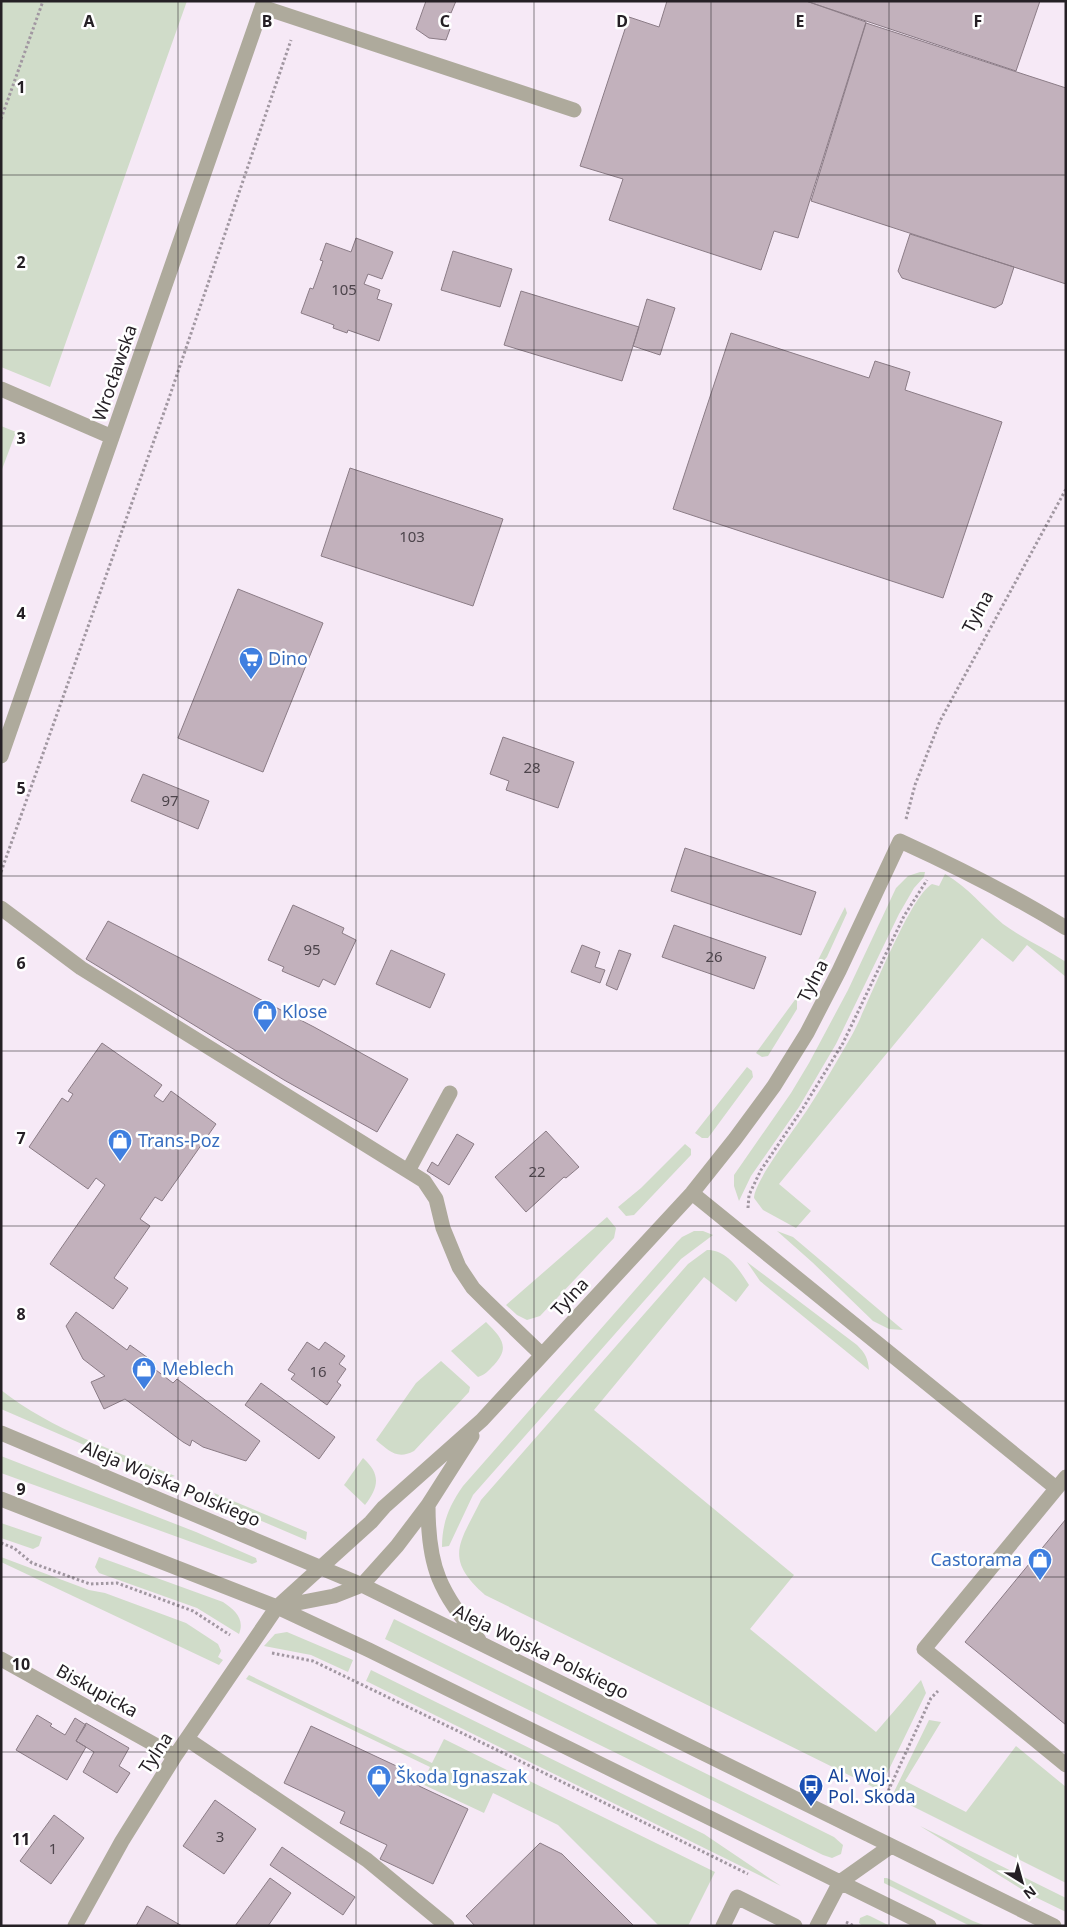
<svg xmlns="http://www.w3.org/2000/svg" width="1067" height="1927" font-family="'Noto Sans',sans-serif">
  <rect width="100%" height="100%" fill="#f6e9f6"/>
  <!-- green -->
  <path fill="#d0dcc9" d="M1,1H187L50,387L1,367Z
    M1,426L16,432L1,472Z
    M920,872H925L924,877L914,888L899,914L836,1044L799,1107L751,1176L739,1201L734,1186V1175L791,1093L809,1063L848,990L896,888L908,876Z
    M945,874C968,887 983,907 1003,924C1022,938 1046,949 1066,962V977L1027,945L1013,962L982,938L779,1184L811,1211L796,1228L763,1210L754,1198C754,1181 798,1125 809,1107C824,1084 838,1059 852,1035C868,1006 909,897 932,884L939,886Z
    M845,907L847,913L827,957L823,962L815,966Z
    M797,997V1009L768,1056L762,1057L756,1053Z
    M747,1067L752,1071L753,1077L708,1138H702L695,1133Z
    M685,1144L691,1149V1155L634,1215L626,1216L618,1207L641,1188Z
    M607,1217L616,1228L614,1238L540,1316L527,1320L517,1315L506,1305Z
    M694,1231H703L713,1235L681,1259L473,1495L449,1546L442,1547C442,1523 449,1506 463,1486L677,1242L682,1237Z
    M777,1231L793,1237L903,1330L889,1329L873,1321L812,1262Z
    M707,1250C728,1250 739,1270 749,1285L736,1302L704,1277L594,1410L794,1575L750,1629L876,1732L921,1680L926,1693L879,1790L485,1595C443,1558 460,1543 481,1500L688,1264Z
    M747,1262L857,1345C865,1353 868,1358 869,1370L760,1281Z
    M486,1322C501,1337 511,1347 494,1365C489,1370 485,1375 478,1377L451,1351Z
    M441,1361L470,1387L469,1392L414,1451C397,1460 389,1451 376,1440L416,1383Z
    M1,1390C52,1430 116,1451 175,1476L163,1479L1,1409Z
    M1,1456L196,1532L256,1558L257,1562L252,1564L1,1473Z
    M363,1458C381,1474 379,1487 365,1505L344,1485Z
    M214,1493L307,1532L306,1540L231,1508L218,1500Z
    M1,1523L42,1537L39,1546L33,1549L1,1538Z
    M1,1557L89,1590L105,1593L186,1623L218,1644L221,1651L218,1657L223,1660L219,1665L1,1562Z
    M99,1557L223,1602C235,1610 245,1619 239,1634L197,1608L99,1573L95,1567Z
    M394,1619L834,1837L843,1845L841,1854L832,1858L823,1855L385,1639Z
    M287,1632L353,1660L348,1672L311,1655L264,1646L275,1634Z
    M371,1670L704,1834L781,1886L366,1681Z
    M249,1675L432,1763L444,1739L715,1872L688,1926H659L558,1825L493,1793L484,1813L422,1784L430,1767L246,1679Z
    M929,1720L941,1722L905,1781L966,1812L1016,1746L1066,1787V1883L892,1796Z
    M920,1826L1066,1898V1912L1031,1895Z
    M884,1878H887L973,1921L986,1926H970L884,1883Z
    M867,1915L870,1916L890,1926H863L859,1923L860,1918Z"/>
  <!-- building -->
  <path fill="#c2b1bc" stroke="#8b7c86" d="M426,1H456L451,13L448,12L444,24L450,29L446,40L429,38L416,29Z
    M667,1H806L866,22L798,238L774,231L761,270L609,220L623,179L580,166L629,17L659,27Z
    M806,1H1040L1016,71Z
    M866,23L1066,88V284L811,201Z
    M910,234L1014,267L1002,304L995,308L902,278L898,271Z
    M356,238L393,252L382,279L368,274L364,284L380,290L377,299L392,304L379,341L348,330L347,333L333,328L334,325L301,313L310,288L313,289L323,261L320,260L326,243L351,252Z
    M453,251L512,269L500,307L441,290Z
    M521,291L639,327L622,381L504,345Z
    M647,299L675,308L660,355L633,346Z
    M731,333L869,378L875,361L910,372L905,390L1002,422L943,598L673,509Z
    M350,468L503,519L473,606L321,556Z
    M238,589L323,623L263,772L178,738Z
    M503,737L574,762L558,808L506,790L509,781L490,774Z
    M143,774L209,801L198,829L131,801Z
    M685,848L816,892L801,935L671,891Z
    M293,905L344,928L342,933L356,940L335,985L323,979L319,987L282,971L284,967L268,960Z
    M108,921L314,1027L408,1079L377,1132L284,1080L86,959Z
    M674,925L766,957L754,989L662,957Z
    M582,945L600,952L595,967L605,970L600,983L571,972Z
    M391,950L445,974L430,1008L376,984Z
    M619,950L631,954L617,990L606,985Z
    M102,1043L162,1085L154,1096L163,1102L171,1091L216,1124L162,1201L155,1197L140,1219L150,1226L114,1278L128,1288L113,1309L50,1264L105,1185L96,1178L88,1189L29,1147L62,1098L68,1102L73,1094L68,1091Z
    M546,1131L579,1167L566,1178L564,1177L526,1212L495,1177Z
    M457,1134L474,1144L449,1185L427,1171L432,1162L438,1166Z
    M76,1312L127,1350L130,1345L155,1363L152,1367L173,1383L177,1379L260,1441L246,1461L203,1447L192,1440L190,1446L183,1442L125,1399L104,1409L91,1382L105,1376L83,1359L66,1326Z
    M307,1342L319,1350L325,1342L345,1356L339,1364L346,1369L337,1382L341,1385L327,1405L291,1379L295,1374L288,1370Z
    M261,1383L335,1437L319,1459L245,1405Z
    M1066,1519V1725L965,1642Z
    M37,1715L52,1724L50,1726L65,1735L75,1718L86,1725L76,1741L86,1747L67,1780L16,1750Z
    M86,1723L129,1748L119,1766L130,1773L117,1793L83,1772L94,1752L76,1741Z
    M311,1726L422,1778L419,1786L468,1809L433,1884L380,1859L387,1845L340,1823L345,1812L284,1783Z
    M215,1800L256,1829L224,1874L183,1846Z
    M54,1815L84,1838L51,1884L20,1861Z
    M540,1843L562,1854L634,1926H475L466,1916Z
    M282,1847L355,1897L343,1915L270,1865Z
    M270,1878L291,1893L268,1926H235Z
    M147,1906L182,1926H136Z"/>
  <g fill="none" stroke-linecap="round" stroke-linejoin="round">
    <!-- path -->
    <path stroke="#a197a1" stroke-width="3" stroke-dasharray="2.5 2.5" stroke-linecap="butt" d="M1,119L43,1
      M906,819L915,785L940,721L1066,489
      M1,872L168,401L291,40
      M748,1208L749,1195L761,1170L803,1108L843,1043L904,916L927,880
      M1,1543L14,1548L32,1563L90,1584L117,1583L193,1611L230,1635
      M272,1653L313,1661L526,1764L748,1874
      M884,1800L931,1698L938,1691
      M846,1922L854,1926"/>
    <!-- minor -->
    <path stroke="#aeaa9c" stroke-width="15" d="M262,7L574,110
      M1,389L112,437
      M1,756L264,1
      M1,908L81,968L424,1181L436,1199L443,1228L459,1267L473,1288L486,1301L542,1355
      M408,1171L450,1093
      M692,1193L1056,1488
      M1,1433L362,1585L1054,1926
      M1066,1477L924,1649L1066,1765
      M1,1499L277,1607L369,1650L929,1926
      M428,1505C428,1570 440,1590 479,1640
      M277,1607L334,1596L362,1585L397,1546L428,1505L472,1436
      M1,1659L175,1756
      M187,1739L367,1860L447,1926
      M75,1926L122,1841L175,1756L277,1607L371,1522L384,1507L482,1420L692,1193L735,1139L774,1086L807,1033L839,971L900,841C957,867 1013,895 1066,928
      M723,1926L737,1897L795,1926
      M817,1926L840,1882L891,1846"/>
  </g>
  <!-- grid -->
  <path fill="none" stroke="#252025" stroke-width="1" stroke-opacity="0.55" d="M178,1V1926M356,1V1926M534,1V1926M711,1V1926M889,1V1926M1,175H1066M1,350H1066M1,526H1066M1,701H1066M1,876H1066M1,1051H1066M1,1226H1066M1,1401H1066M1,1577H1066M1,1752H1066"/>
  <!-- icons -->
  <defs>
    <symbol id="supermarket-pin" viewBox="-11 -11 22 30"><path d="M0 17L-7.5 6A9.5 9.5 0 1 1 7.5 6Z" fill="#3f7fe0" stroke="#fff"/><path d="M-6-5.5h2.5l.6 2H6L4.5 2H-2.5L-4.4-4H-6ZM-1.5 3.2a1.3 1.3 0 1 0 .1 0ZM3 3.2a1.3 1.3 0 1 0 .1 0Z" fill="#fff"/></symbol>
    <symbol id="shop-pin" viewBox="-11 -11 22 30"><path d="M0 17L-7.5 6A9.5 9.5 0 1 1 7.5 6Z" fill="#3f7fe0" stroke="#fff"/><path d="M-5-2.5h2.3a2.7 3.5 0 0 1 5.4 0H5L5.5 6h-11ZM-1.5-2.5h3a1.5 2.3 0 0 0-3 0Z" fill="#fff"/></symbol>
    <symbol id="bus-pin" viewBox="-11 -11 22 30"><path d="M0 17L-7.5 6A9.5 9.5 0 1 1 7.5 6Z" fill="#1a4fb4" stroke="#fff"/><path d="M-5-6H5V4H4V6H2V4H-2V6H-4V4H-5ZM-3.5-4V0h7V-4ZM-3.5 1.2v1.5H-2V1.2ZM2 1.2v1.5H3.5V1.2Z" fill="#fff"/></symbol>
  </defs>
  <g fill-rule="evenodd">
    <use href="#supermarket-pin" x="237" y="645" width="28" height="38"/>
    <use href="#shop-pin" x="251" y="998" width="28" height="38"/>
    <use href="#shop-pin" x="106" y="1127" width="28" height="38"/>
    <use href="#shop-pin" x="130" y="1355" width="28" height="38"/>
    <use href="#shop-pin" x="1026" y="1546" width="28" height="38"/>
    <use href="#shop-pin" x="365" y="1763" width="28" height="38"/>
    <use href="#bus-pin" x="797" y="1772" width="28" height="38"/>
  </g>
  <g text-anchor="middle" stroke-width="5" stroke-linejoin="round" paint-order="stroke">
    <!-- number labels -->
    <g font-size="15" fill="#4c444b">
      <text x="344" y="295">105</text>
      <text x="412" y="542">103</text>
      <text x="532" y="773">28</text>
      <text x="170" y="806">97</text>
      <text x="312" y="955">95</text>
      <text x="714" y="962">26</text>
      <text x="537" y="1177">22</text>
      <text x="318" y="1377">16</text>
      <text x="220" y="1842">3</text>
      <text x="53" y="1854">1</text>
    </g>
    <!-- street labels -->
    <g font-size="18" fill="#252025" stroke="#fff">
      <text transform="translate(115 373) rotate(-71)" y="6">Wrocławska</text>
      <text transform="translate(978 612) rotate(-62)" y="6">Tylna</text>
      <text transform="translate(813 981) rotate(-63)" y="6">Tylna</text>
      <text transform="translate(570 1297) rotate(-47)" y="6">Tylna</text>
      <text transform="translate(171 1484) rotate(23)" y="6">Aleja Wojska Polskiego</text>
      <text transform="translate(541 1652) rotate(26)" y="6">Aleja Wojska Polskiego</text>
      <text transform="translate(97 1691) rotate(29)" y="6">Biskupicka</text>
      <text transform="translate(156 1753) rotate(-57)" y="6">Tylna</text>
    </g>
    <!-- shop labels -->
    <g font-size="18" fill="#366cbe" stroke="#fff" text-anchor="start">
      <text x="268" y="665">Dino</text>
      <text x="282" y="1018">Klose</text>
      <text x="138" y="1147">Trans-Poz</text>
      <text x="162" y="1375">Meblech</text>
      <text x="1022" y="1566" text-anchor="end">Castorama</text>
      <text x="396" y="1783">Škoda Ignaszak</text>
    </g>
    <!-- transit labels -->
    <g font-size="18" fill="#164399" stroke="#fff" text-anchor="start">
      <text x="828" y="1782">Al. Woj.<tspan x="828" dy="21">Pol. Skoda</tspan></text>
    </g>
  </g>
  <g font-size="16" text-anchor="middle" font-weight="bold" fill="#252025" stroke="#fff" stroke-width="5" stroke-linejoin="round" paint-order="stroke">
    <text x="89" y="27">A</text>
    <text x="267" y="27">B</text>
    <text x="445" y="27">C</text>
    <text x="622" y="27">D</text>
    <text x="800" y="27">E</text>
    <text x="978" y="27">F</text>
    <text x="21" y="93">1</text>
    <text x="21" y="268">2</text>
    <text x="21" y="444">3</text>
    <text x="21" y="619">4</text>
    <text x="21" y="794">5</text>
    <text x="21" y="969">6</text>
    <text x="21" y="1144">7</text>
    <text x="21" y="1320">8</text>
    <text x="21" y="1495">9</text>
    <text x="21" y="1670">10</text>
    <text x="21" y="1845">11</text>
  </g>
  <!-- border -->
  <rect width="1067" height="1927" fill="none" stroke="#252025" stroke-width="5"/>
  <!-- north arrow -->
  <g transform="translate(1022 1882) rotate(143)" stroke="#ffffff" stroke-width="4" paint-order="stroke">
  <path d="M0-4L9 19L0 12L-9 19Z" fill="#252025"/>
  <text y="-8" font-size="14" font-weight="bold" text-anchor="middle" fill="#252025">N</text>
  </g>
</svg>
